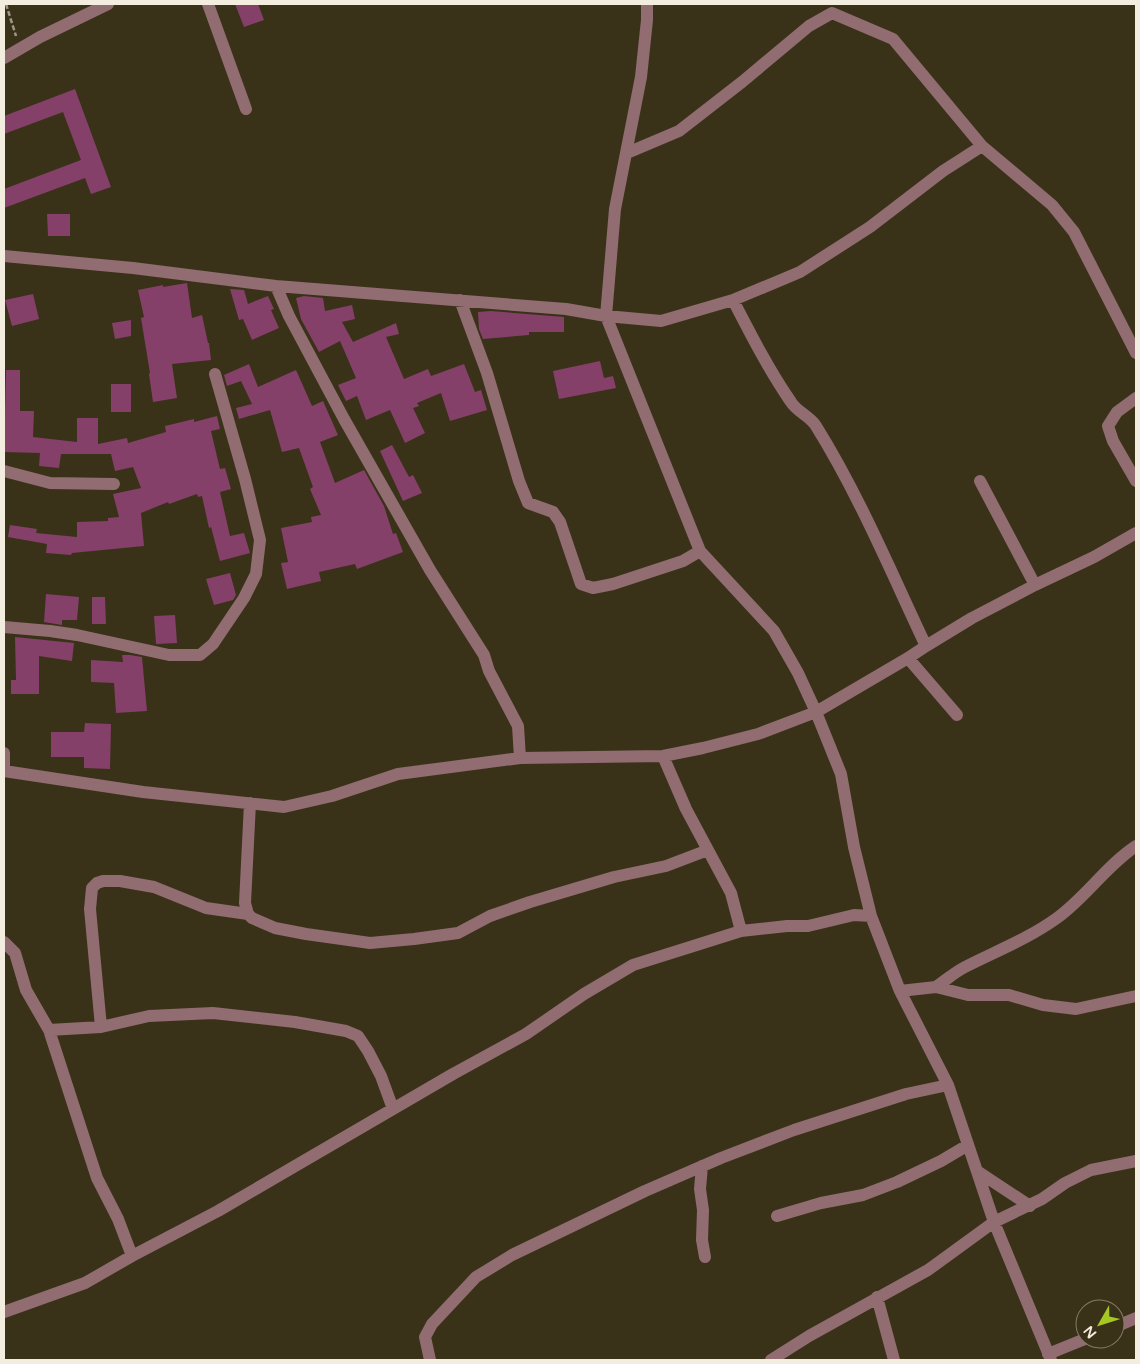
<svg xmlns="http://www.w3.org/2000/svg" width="1140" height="1364" font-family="'Varela Round',sans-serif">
  <rect width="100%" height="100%" fill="#3a3119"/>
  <!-- building -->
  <path fill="#844068" d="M235,4H258L264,20L244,27Z
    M75,89L111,187L91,194L85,178L4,208V189L81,160L63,112L4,134V116Z
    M47,214H70V236H48Z
    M187,283L192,318L202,315L208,343H209L211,360L172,364L177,398L153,402L149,374L150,373L141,318L144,317L138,290L163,285V287Z
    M230,289L244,290L248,304L268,296L274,309L271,310L279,328L252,340L243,319L239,320Z
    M33,294L39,319L12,326L5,300Z
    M304,296L323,298L325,311L352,305L355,319L342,322L353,342L396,323L399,334L386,337L404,379L428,369L431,376L464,364L475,392L481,390L487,410L450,421L441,393L417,403L419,406L413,408L425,433L405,443L390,410L366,420L357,396L346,401L338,385L356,378L340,341L319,352L301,319L296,298Z
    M491,311L564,317V332H529V335L483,339L479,329L478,312Z
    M131,320V336L115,339L112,323Z
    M600,361L604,378L613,376L616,388L559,399L553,371Z
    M249,364L258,387L296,370L312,406L323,401L338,435L320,442L335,483L364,470L384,506L393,534L396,533L403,552L357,569L355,564L319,572L321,581L287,589L281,563L288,562L281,528L312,522L311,517L321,515L310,489L313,487L299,448L282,452L270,410L239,419L236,408L252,404L241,381L227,386L224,375Z
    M6,370H20V411H34L33,437L77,442V418H98V444L127,438L128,443L166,432L165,426L194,419V422L217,416L220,429L211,431L220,469L225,468L231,489L220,492L230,536L244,533L250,553L220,561L211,527L209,528L202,496L198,497L197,494L169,504L168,502L141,513L144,546L72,553L71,555L46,553L47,544L8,537L10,525L37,529L36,533L77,537V522L108,521V518L119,517L113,494L141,488L133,467L115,471L111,454H61L59,468L39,466L40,453L4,452Z
    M111,384H131V412H111Z
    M392,445L409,477L413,475L422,493L403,501L380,451Z
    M230,573L236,595L233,600L214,605L206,579Z
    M46,594L79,597L77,620H62V625L44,622Z
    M92,597H105L106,624H92Z
    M175,615L177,643L156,644L154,616Z
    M15,637L74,643L72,661L39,656V694H11V680H16Z
    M122,655H130L142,657L147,711L116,713L114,683L91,682V660L123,662Z
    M85,723L111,724L110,769L84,768V757H51V732H84Z"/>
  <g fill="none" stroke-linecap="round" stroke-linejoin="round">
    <!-- path -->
    <path stroke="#a09886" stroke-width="2.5" stroke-dasharray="5 2.5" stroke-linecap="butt" d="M6,4L16,36"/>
    <!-- minor -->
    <path stroke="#916c71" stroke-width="12" d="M208,4L246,109
      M647,4V20L641,77L615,209L606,316L700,551L774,631L798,673L816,712L841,774L854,847L871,916L900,991L948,1085L994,1222L1051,1360
      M4,58L40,37L108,4
      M627,153L679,131L742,82L809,26L832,13L893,39L982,146L1052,205L1074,232L1136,353
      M4,256L133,268L276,286L566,309L606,316L661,321L733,300L800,272L870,227L943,171L982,146
      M276,286L289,316L344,419L430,570L484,655L489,671L518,726L520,758
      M460,300L487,373L519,481L528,503L553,512L560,522L581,584L593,588L613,584L683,561L700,551
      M733,300C751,335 769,370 791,402C797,412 810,416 816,426C859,495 891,572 926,646
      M1136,398L1117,412L1108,426L1113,441L1136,481
      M4,471L50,483L114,484
      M980,481L1035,585
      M4,627L50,631L77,635L169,655H200L213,644L244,598L256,574L260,540L245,479L215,374
      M908,658L957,715
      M4,753V771
      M663,756L686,809L731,893L741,931
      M4,771L143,792L284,807L332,796L398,774L520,758L663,756L703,748L758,734L816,712L908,658L926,646L972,618L1035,585L1094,557L1136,533
      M250,803L245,903L248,914L252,918L275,928L306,934L370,943L414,939L458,933L490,916L530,902L614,877L666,866L708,850
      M4,942L15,953L26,990L49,1030L97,1178L118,1219L132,1256
      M936,987C946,980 955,972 965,967C996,951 1028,939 1057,918C1086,897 1106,866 1136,846
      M900,991L936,987L968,995H1009L1043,1005L1076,1009L1136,996
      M101,1027L90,909L92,888L97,883L103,881H120L154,887L206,908L248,914
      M49,1030L101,1027L149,1016L213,1013L295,1022L346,1031L358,1036L368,1051L381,1076L393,1109
      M702,1166L700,1189L703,1210L702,1240L705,1257
      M977,1171L1030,1206
      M777,1216L821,1203L863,1195L897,1182L941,1161L968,1145
      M877,1297L894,1360
      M4,1312L85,1283L132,1256L218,1211L453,1074L526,1034L584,994L633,965L741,931L787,926H808L854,915L871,916
      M1115,1327L1136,1318
      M1048,1354L1085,1339
      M430,1360L425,1337L432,1324L476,1277L512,1255L645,1191L721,1158L794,1130L906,1094L948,1085
      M771,1360L809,1336L928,1270L994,1222L1042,1199L1065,1183L1091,1170L1136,1161"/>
  </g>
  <!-- border -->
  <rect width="1140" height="1364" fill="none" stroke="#f3eddf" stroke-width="10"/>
  <!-- north arrow -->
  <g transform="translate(1100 1324) rotate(231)"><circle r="24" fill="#3a3119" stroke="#847c68"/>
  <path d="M0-4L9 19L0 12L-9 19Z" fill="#a5c823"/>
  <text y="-8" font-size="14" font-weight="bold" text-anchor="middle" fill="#f3eddf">N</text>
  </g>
</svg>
